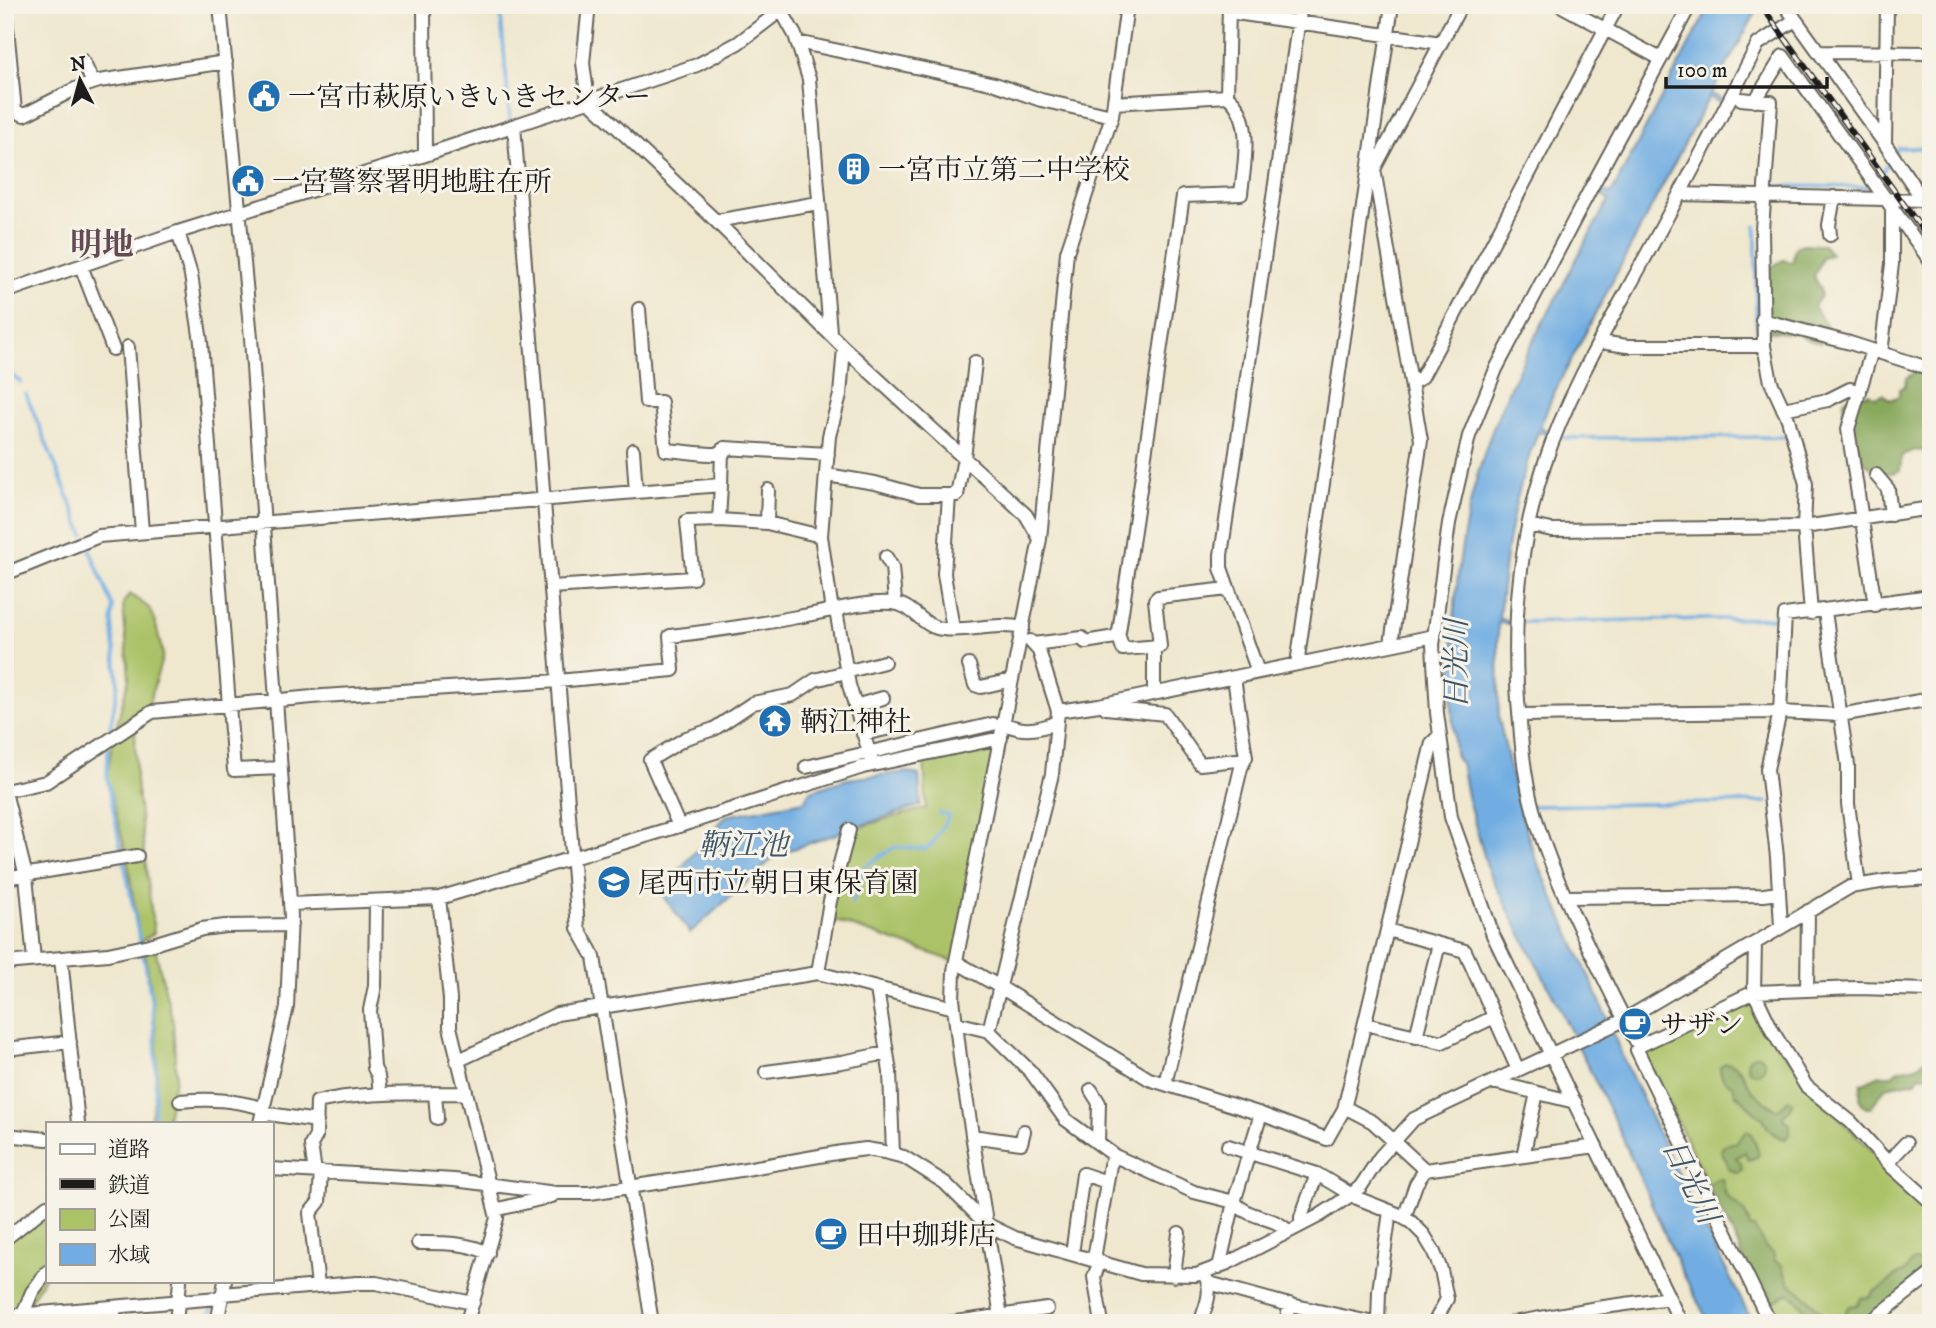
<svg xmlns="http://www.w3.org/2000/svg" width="1936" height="1328" font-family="'IM FELL DW Pica','Noto Serif JP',serif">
  <rect width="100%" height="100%" fill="#f7f3e8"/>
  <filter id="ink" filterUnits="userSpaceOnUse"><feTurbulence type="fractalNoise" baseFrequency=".0143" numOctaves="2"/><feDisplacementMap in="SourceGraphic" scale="14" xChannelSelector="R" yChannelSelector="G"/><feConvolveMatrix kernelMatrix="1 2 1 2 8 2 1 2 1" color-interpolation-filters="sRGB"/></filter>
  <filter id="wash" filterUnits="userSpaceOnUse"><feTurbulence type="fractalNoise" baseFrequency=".00686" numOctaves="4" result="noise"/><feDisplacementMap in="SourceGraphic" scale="28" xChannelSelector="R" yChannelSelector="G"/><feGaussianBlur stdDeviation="1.57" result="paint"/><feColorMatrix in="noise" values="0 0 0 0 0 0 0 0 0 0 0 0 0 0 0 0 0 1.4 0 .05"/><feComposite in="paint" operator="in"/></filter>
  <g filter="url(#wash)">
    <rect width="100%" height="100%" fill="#efe7ce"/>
    <!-- green -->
    <path fill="#abc267" stroke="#646f42" stroke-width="2" d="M130,594L149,608L155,621L163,655L149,703L116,727L129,678L123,603Z
      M135,723L136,782L154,933L140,942L127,858L107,777L113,737Z
      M1001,738L956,962L827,918L849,830L926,808L924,755Z
      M154,944L173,1022L176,1074L166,1123H149C166,1066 153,1004 144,946Z
      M1752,996L1767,1032L1847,1126L1931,1208V1267L1860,1323H1776L1644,1053V1050Z
      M47,1206V1272L22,1316H5V1239Z"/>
    <!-- forest -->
    <path fill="#88a85c" stroke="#52623c" stroke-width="2" d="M1804,244L1823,245L1831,254L1822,258L1814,276L1820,288L1821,296L1814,306L1830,332L1820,343L1808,340L1798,334L1767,331C1754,311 1757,294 1763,272L1783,260L1793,262L1794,252L1797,246Z
      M1918,370L1924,375H1931V448L1927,452L1915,450L1902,455L1900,470C1893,474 1891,474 1884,472C1852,467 1860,433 1843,418L1844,400C1853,395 1860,398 1869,393L1875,397L1883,394L1890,400L1899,396V389L1905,386L1906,378Z
      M1747 1064a9 9 0 1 1 18 0a9 9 0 1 1-18 0Z
      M1931,1056V1076H1920L1916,1081L1886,1087L1871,1108H1866C1857,1100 1861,1094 1861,1084L1880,1075H1892L1898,1070L1916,1066Z
      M1726,1063C1742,1064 1744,1079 1752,1090C1756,1095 1769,1105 1775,1109H1779L1789,1100L1793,1102L1788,1111L1783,1115V1119L1790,1123V1134L1785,1139C1772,1135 1768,1130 1763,1118C1751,1113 1747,1100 1736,1095L1733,1086C1724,1082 1720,1077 1720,1067Z
      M1747,1131L1752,1134L1759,1154L1757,1157L1749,1160L1745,1152L1736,1158L1741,1163L1742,1169L1738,1173L1728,1169L1727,1162L1721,1151L1724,1145L1736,1142Z
      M1717,1179H1722L1726,1195C1737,1208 1747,1207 1750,1228H1754L1766,1248L1773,1253L1775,1261L1782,1265L1789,1283L1808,1298L1831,1323L1813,1321L1800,1303L1789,1293L1777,1300L1765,1302L1741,1255L1738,1243L1711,1192L1709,1184Z
      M1913,1261H1923L1925,1268L1922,1279L1865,1323H1845L1846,1311L1850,1306L1857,1305L1861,1298L1870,1297L1874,1291C1887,1289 1893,1273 1905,1272Z"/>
    <!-- water -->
    <path fill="#71ade2" stroke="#46647f" stroke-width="2" d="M1710,5H1760L1711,94L1722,99L1719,103L1709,97L1553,395L1540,427L1550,431L1548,434L1538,432C1514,493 1504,554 1499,619L1510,621V624L1498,623L1499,719L1519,807L1535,857L1596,992L1623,1058L1684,1187L1753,1323H1709L1679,1266L1619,1130L1557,1003L1489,873L1467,796L1461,762L1458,761L1455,753L1451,693L1453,692C1451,612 1459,530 1484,454C1501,401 1526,352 1553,304C1571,269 1589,234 1609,200L1601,195L1603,191L1611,194Z
      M907,772L919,775L921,805L778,854L690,933L663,895L675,875L726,816L804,801L811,791L847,779Z"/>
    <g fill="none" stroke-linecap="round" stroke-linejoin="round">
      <!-- stream -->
      <path stroke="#71ade2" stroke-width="3.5" d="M500,5L510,120
        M1877,180L1898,148H1931
        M1770,186L1873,187
        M1756,226V319L1758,337
        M5,370L21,382
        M26,394L84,535
        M1558,435L1565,438L1790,437
        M88,545L113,607L112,621L118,684L109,734
        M1520,622L1782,618
        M108,747L107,777L122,855
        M1517,809L1528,806L1767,802
        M124,862L140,942
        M852,903L864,868L874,860L895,847L926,849L933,843L949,816L939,813
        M143,954C155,1011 159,1058 154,1116L151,1123
        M209,1323L212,1307"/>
    </g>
  </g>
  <g filter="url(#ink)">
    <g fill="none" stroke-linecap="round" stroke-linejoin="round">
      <defs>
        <path id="minor" d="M220,5L251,338L291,916L287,1007L260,1123
          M424,5L425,155
          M589,5L583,63L588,100L716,221L844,348L1026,515L1040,539
          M1560,5L1661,59
          M1785,5L1885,144L1931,212
          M5,7L15,111L24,115L75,89L99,81L226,62
          M781,10L795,35L809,79L830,332
          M1229,12L1441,43
          M797,42L995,84L1041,100L1112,116
          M1818,52L1931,53
          M83,61L93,83
          M1227,96L1229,6
          M1741,99L1771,102L1762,230L1764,346L1771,382L1788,419L1806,484L1804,527L1811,613
          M1755,101L1783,56L1931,262
          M514,126L578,928L594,957L652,1323
          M1885,144L1887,5
          M1680,194L1924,200
          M716,221L818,203
          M178,232L191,275L201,342L234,770L281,768
          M1830,235L1829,225L1834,197
          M81,266L113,349
          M5,292L178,232L425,155L697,65L738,43L788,5
          M639,309L646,402H661L666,450C685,451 703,455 723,454
          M1762,320L1850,343L1931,369
          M1600,342L1627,346H1764
          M128,347L142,532
          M1872,350L1848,429L1875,605
          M1881,353L1892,264V207
          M1412,383L1422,377L1618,5
          M1783,409L1828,400L1850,389L1860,392
          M633,450L636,492
          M827,475L875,483L919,495H957L964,458L975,362
          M1876,475L1888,489L1891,515
          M721,485L722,450L725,448L828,454
          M949,495L944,574L953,629
          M767,523L768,490
          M1528,525L1552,530L1804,527L1931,508
          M886,557L892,567L895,602
          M5,574L99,536L721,485L719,520L767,523L821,536
          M551,587L693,578L687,521L719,520
          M836,610L849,685L871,759
          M832,611L821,536L829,436L840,395L844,348
          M1825,612L1848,765V804L1859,885
          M1118,634L1123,649L1160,646L1155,600L1158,597L1228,589
          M1033,644L1082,638L1085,642L1115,637L1119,632L1183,196L1241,194C1244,164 1255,117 1227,96L1114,103
          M1391,644L1421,440L1374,169L1461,5
          M1154,646V694
          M1297,664L1392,5
          M969,665L975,685L981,687L1012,680
          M1258,672L1221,568V555L1301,5
          M855,706L883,698
          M1106,708L1165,714L1200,764L1245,759
          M1058,711L1099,705L1434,636
          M1519,715L1780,712L1840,715L1931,699
          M1004,723C1021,733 1039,730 1057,722
          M863,734L896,727
          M806,767L993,724
          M5,791L46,782L152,712L323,696L558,681L673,670L670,636C713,631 755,625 797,617C828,612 861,601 892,603C913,604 923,628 943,629C970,632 995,622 1023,628
          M5,792L26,876L34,960
          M679,826L650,760L686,738L714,729L753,703L793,695L815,680L884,662
          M5,878L137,856
          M1565,897L1764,895L1778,893
          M439,898L450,999V1027L497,1218L469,1315L470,1323
          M376,901L375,986L370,1010L374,1068L378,1076L380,1094
          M290,904L439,898L679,826L863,767L1001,738
          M1781,926L1777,857L1767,769L1780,712L1785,615L1931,596
          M1387,930L1465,951L1518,1070
          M1755,943L1754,992L1773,1032L1806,1086L1851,1122L1892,1167L1931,1202
          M61,958L78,1123
          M956,962L1000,987L1149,1079L1165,1084L1241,768L1246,757L1234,678
          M5,963L108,954L150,945L202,929L225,926L291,925
          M818,973L830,901L849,830
          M877,989L890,1072L893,1154
          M1807,990L1808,911
          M956,1023L989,1031L1031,1072L1065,1119L1115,1156L1194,1192L1234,1202L1261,1114
          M1365,1024L1442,1042L1494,1017
          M989,1031L1052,774L1058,711L1039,651L1030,641
          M1416,1037L1439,944
          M1639,1046L1754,992L1856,988L1931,990
          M5,1049L70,1042
          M457,1061L557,1014L818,973L954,1008
          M766,1072L842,1062L887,1053
          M1493,1082L1575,1102
          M1165,1084L1261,1114L1327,1139L1344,1109H1348L1373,1122L1425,1170L1596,1146
          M1091,1090L1099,1103L1098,1143
          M435,1093L437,1118
          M180,1101C212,1098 232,1100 263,1108
          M1344,1109L1432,743L1440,735
          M262,1113L317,1121
          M5,1135L47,1139
          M972,1136L1021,1143L1024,1131
          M1228,1146L1317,1174L1357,1198L1395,1213L1411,1222L1424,1235L1433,1250L1441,1270L1447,1299L1434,1323
          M1523,1156L1537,1093
          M1888,1162L1906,1143
          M271,1169L454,1180L556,1193H590L734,1171L842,1152L866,1149L884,1152L904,1157L945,1183L986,1224L1015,1238L1141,1274L1196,1275L1228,1263L1319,1216L1351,1195L1361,1186L1380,1157L1414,1119L1624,1020L1850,887L1886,881L1931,878
          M315,1172L311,1145L316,1136L317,1102C365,1091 416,1094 465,1093
          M1234,1202C1250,1220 1277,1216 1288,1232
          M495,1210L552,1196
          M1404,1218L1416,1184L1425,1170
          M1301,1225V1217L1317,1174
          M5,1239L47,1206
          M418,1243C443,1243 465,1242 488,1253
          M1072,1254L1083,1174L1107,1182
          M1094,1259L1110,1165L1115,1156
          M1100,1261L1094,1277L1102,1323
          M1219,1267L1234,1202
          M1174,1276L1179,1233
          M1209,1283L1282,1303L1374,1323
          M318,1286L310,1213L319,1202L321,1173
          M5,1316L218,1298L222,1294L357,1283H376L473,1303
          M22,1316L32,1292L47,1272
          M112,1323L115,1308
          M176,1323L180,1281
          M217,1323L225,1281
          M948,1323L1047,1309
          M1002,1323L961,1065L953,999L954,971L1040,539L1067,252L1112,116L1127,5
          M1200,1323C1205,1309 1213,1291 1206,1278
          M1286,1323L1290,1304
          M1378,1323L1379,1291L1390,1211
          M1513,1323L1597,1308L1669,1298
          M1681,1323L1493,935L1451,817L1437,713L1433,645L1449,523L1469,436L1496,369L1591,188L1690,5
          M1770,1323L1637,1050L1639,1046C1621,1015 1606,982 1590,950C1568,904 1546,857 1533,809C1525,781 1522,752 1520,723C1511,636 1517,549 1544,465C1567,396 1606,329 1641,265C1681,192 1720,119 1758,44L1795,20
          M1869,1323L1931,1274"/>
      </defs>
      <!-- minor casing -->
      <use href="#minor" stroke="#66635a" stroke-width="16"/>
      <!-- minor -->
      <use href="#minor" stroke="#fff" stroke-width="12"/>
      <defs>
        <path id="rail" d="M1761,5L1931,242"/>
      </defs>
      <!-- rail casing -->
      <use href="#rail" stroke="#1c1c1c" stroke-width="6"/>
      <!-- rail -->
      <use href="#rail" stroke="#f7f3e8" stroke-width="3.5" stroke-dasharray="10" stroke-linecap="butt"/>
    </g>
  </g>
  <!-- icons -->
  <defs>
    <symbol id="civic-disc" viewBox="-11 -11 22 22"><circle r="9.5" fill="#1f6fb2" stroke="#f7f3e8"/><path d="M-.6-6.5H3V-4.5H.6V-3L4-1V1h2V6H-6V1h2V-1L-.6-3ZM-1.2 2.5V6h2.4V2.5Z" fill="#fff"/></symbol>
    <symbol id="building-disc" viewBox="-11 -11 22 22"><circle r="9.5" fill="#1f6fb2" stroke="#f7f3e8"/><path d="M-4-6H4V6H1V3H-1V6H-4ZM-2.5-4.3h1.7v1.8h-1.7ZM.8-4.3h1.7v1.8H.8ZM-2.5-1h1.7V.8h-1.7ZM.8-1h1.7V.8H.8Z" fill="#fff"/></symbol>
    <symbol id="temple-disc" viewBox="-11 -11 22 22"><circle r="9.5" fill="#1f6fb2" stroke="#f7f3e8"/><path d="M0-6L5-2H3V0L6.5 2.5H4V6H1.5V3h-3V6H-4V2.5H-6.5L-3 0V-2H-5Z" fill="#fff"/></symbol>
    <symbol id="school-disc" viewBox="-11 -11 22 22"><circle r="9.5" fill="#1f6fb2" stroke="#f7f3e8"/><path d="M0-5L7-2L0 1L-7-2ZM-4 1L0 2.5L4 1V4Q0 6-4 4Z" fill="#fff"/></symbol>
    <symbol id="cafe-disc" viewBox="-11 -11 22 22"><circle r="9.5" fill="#1f6fb2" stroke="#f7f3e8"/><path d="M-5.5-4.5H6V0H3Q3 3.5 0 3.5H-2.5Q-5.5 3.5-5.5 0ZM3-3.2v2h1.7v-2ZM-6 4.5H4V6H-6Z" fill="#fff"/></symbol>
  </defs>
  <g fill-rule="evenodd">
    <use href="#civic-disc" x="245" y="77" width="38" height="38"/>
    <use href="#building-disc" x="835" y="150" width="38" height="38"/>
    <use href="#civic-disc" x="229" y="162" width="38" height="38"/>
    <use href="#temple-disc" x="756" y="702" width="38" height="38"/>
    <use href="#school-disc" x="595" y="863" width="38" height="38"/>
    <use href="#cafe-disc" x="1616" y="1005" width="38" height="38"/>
    <use href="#cafe-disc" x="812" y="1215" width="38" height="38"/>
  </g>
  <g text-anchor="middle" stroke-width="6" stroke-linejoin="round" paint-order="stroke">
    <!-- poi labels -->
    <g font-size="28" fill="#1c1c1c" stroke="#f7f3e8" text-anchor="start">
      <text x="288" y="106">一宮市萩原いきいきセンター</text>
      <text x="878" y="179">一宮市立第二中学校</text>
      <text x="272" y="191">一宮警察署明地駐在所</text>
      <text x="800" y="731">鞆江神社</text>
      <text x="638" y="892">尾西市立朝日東保育園</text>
      <text x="1660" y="1034">サザン</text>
      <text x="856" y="1244">田中珈琲店</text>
    </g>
    <!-- water labels -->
    <g font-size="30" font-style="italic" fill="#3e566b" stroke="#f7f3e8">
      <text transform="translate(1456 664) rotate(-90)" y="10">日光川</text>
      <text x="743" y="855">鞆江池</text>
      <text transform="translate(1691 1181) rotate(64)" y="10">日光川</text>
    </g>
    <!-- quarter labels -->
    <g font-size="32" font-weight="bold" fill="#624b54" stroke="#f7f3e8">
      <text x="102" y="255">明地</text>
    </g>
  </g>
  <!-- margin -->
  <rect width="1936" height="1328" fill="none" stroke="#f7f3e8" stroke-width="28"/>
  <!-- legend -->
  <rect x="46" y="1122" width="228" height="161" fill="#f7f3e8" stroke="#9f9d96" stroke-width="2"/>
  <rect x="60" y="1144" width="35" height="10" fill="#ffffff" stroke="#9f9d96" stroke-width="2"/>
  <text x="108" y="1156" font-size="21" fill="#1c1c1c">道路</text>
  <rect x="60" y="1179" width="35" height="10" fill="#1c1c1c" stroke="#9f9d96" stroke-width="2"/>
  <text x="108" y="1192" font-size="21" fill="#1c1c1c">鉄道</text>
  <rect x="60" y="1209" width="35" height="21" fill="#abc267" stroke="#9f9d96" stroke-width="2"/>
  <text x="108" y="1226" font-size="21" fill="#1c1c1c">公園</text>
  <rect x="60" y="1244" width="35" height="21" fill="#71ade2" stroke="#9f9d96" stroke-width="2"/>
  <text x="108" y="1262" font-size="21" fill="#1c1c1c">水域</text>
  <!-- north arrow -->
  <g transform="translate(80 80) rotate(354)" stroke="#f7f3e8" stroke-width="5" paint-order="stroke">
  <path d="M0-5L12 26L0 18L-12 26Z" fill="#1c1c1c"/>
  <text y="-10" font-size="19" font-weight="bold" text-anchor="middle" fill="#1c1c1c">N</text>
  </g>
  <!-- scale -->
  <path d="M1666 77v10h161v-10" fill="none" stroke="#1c1c1c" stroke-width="3.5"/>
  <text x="1677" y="77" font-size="21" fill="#1c1c1c" stroke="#f7f3e8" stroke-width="5" paint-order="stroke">100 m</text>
</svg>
